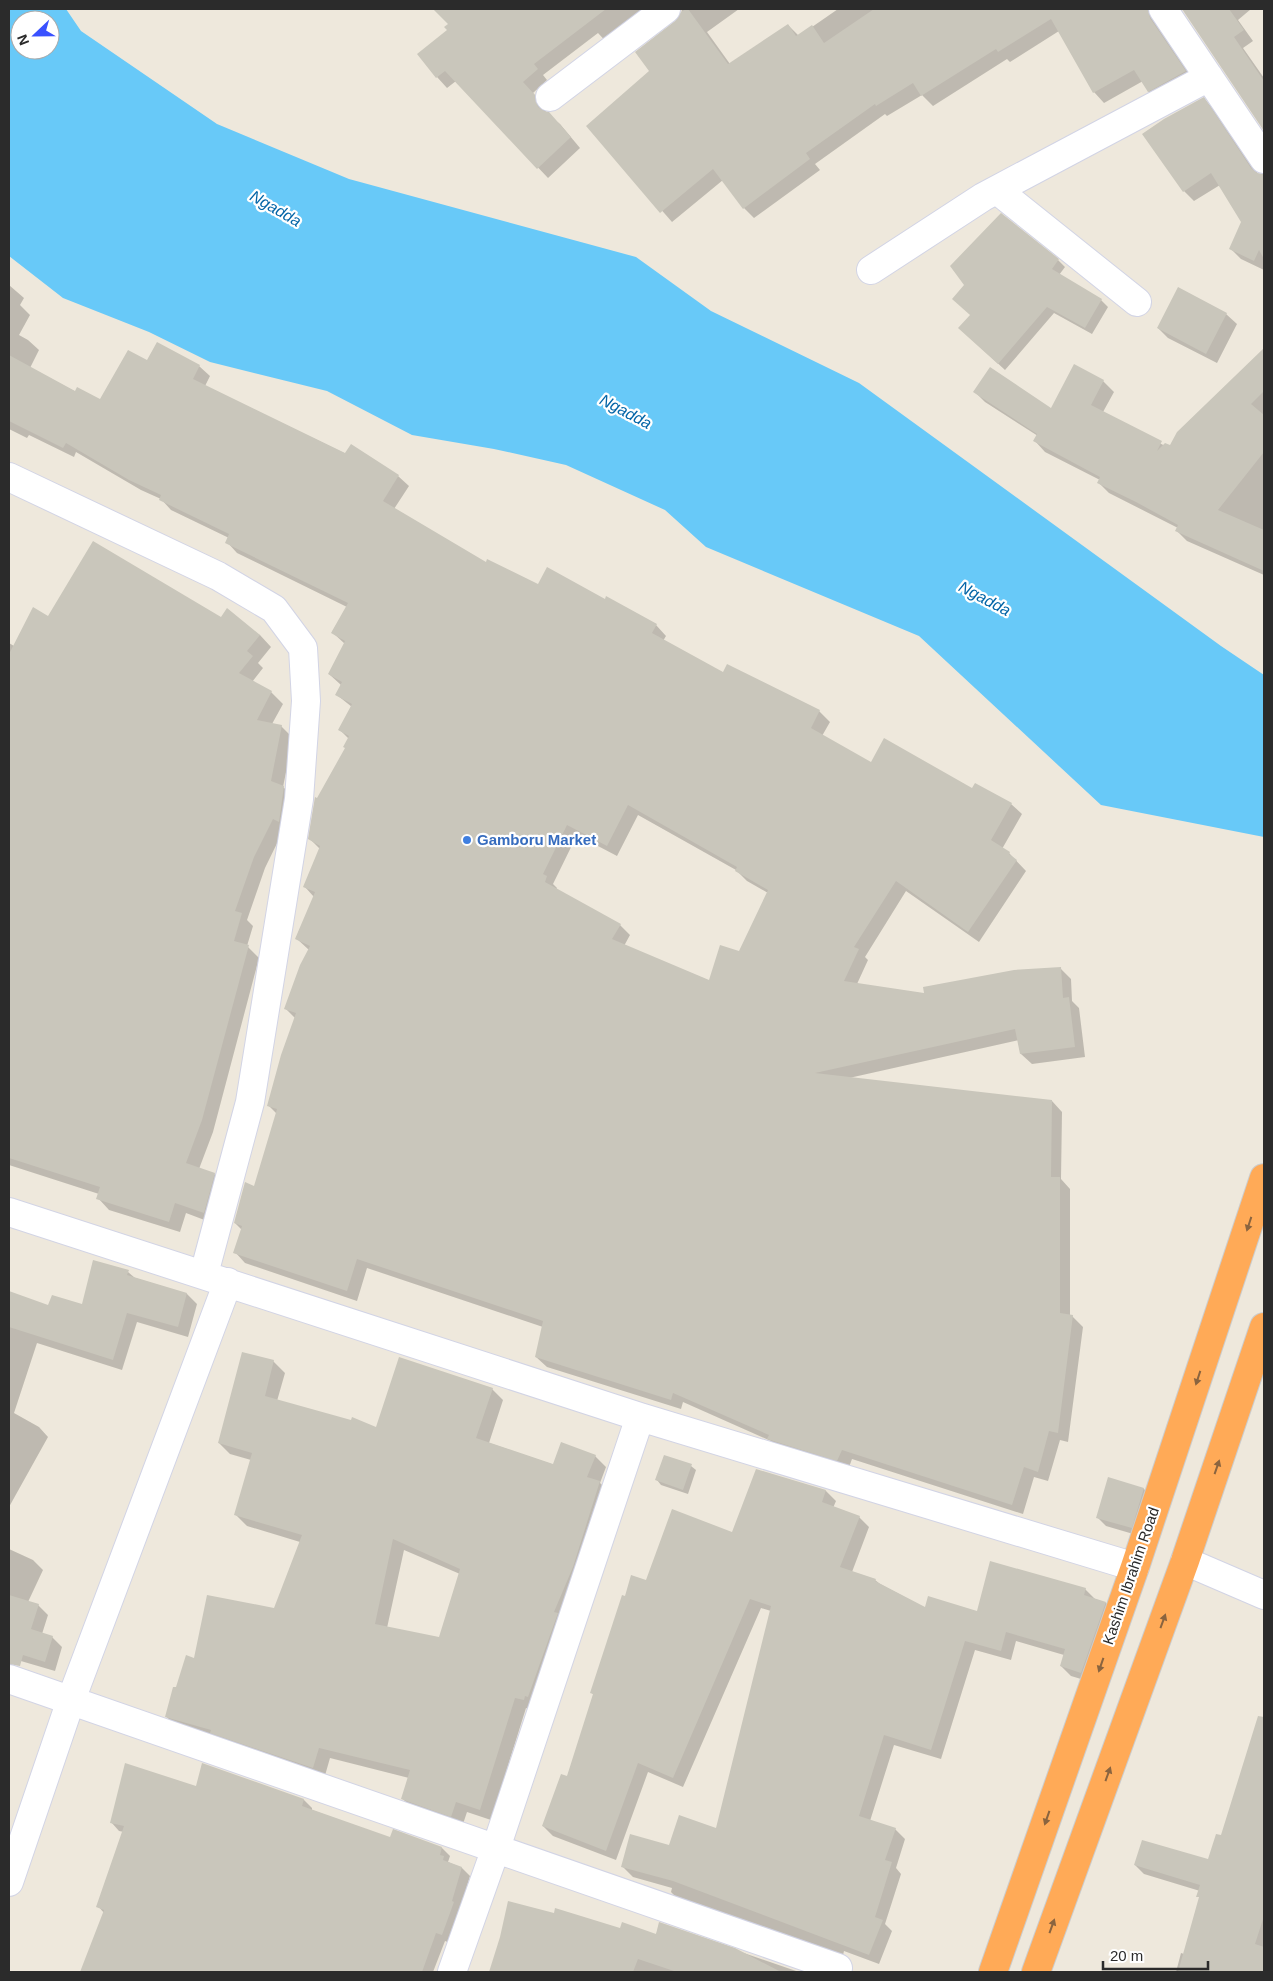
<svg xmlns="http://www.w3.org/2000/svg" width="1273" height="1981" font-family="Helvetica,sans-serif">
  <rect width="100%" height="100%" fill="#eee8dc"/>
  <!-- water -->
  <path fill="#68c9f8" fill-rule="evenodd" d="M9,9H66L81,31L217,124L349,179L636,257L711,311L859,383L1221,646L1264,675V837L1101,805L919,636L706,547L665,510L566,465L494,449L412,435L327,391L210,362L149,332L63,298L9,256ZM20,20H50V50H20Z"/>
  <!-- shadow -->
  <path fill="#0003" fill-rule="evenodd" d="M435,9H664L612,48L598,33L543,75L547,80L533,93L545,107L546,113L560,124L580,148L548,178L456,81L447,88L437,77L449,24Z
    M682,9H739L707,32L730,64L788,25L799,36L838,9H1162L1157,22L1160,29L1196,82L1159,102L1148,91L1143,81L1104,103L1094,92L1059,31L1010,62L1007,59L933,106L922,95L887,116L885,114L815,164L820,170L754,218L744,208L723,180L672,222L588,126L651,71L681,16Z
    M1183,9H1251L1238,20L1253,41L1243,48L1264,78V129Z
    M1204,99L1214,109L1258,174L1264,176V270L1241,259L1231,249L1244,220L1220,185L1194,201L1184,191Z
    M1058,260L1065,267L1059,275L1101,300L1108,307L1092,334L1054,313L1005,370L967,335Z
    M9,285L24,298L20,305L30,315L19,335L28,340L39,350L30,368L76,392L101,401L147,362L199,366L210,376L205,386L346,454L398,476L409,486L394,509L486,564L538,586L605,601L656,625L666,636L663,641L723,674L819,711L830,722L822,736L872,764L973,790L1011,804L1022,814L1002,849L1009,853L1026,871L979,942L906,891L865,957L868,960L857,984L926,994L1061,969L1071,979L1072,1001L1079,1008L1085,1057L1032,1064L1021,1054L1019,1040L849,1078L1052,1101L1062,1112L1061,1179L1070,1189V1316H1072L1083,1327L1068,1442L1060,1440L1048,1481L1034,1477L1023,1514L852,1459L848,1470L779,1449L771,1441L683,1402L681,1409L547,1367L536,1357L543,1327L367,1268L357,1301L245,1263L235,1252L242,1230L235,1223L255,1187L277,1114L269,1106L295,1018L286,1009L309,950L296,938L314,897L305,887L320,849L310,839L317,800L346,749L349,739L340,730L352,707L337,695L341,685L329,674L345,644L332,632L347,607L237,553L227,542L229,538L171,510L161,499L141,490L76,452L74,457L29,435L27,438L9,429ZM638,815L736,870L747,881L768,893L740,953L710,981L624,946L630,935L620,925L556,890L557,888L553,884L577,835L617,856Z
    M1226,314L1237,324L1217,363L1168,338L1158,328Z
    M1257,357L1264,364V575L1187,541L1177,531L1178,528L1109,493L1099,483L1100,480L1045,452L1035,441L1038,436L985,402L975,392L1052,409L1075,366L1103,381L1114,392L1103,412L1165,446L1171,447Z
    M48,617L221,619L260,635L271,647L258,663L263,668L252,682L271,692L283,704L272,724L281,726L293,738L283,787L295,798L284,829L265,868L247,920L253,926L247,946L259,958L213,1132L199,1169L214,1174L226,1185L215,1224L186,1213L180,1232L109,1210L98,1198L99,1194L9,1165V643L14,646Z
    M128,1272L135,1278L187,1294L197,1304L188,1337L137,1322L122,1370L37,1343L14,1413L39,1427L48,1437L9,1507V1292L49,1307L83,1306Z
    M273,1361L285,1373L277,1401L377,1429L492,1389L503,1400L489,1443L554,1465L595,1456L606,1467L600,1483L611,1493L535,1711L526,1708L491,1820L467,1812L462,1827L414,1810L403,1799L409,1778L330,1758L324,1779L177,1728L166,1716L177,1689L195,1660L275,1609L300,1542L247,1526L236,1515L251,1460L230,1454L219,1443ZM404,1550L460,1574L440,1638L387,1628Z
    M691,1466L696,1470L688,1494L661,1485L657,1480Z
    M757,1470L826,1491L836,1501L833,1508L859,1517L869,1527L852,1572L875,1580L880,1584L925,1608L978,1613L1085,1589L1095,1599L1106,1603L1116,1613L1091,1682L1071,1676L1061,1666L1064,1655L1016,1641L1011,1660L975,1650L941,1759L894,1745L870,1821L895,1829L905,1839L896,1868L901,1874L885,1924L892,1931L879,1964L844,1951L842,1959L681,1902L671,1892L672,1888L633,1877L623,1867L670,1847L717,1829L771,1611L761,1608L683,1787L648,1772L616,1860L553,1836L543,1826L567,1778L594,1695L592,1693L626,1598L647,1581L733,1533Z
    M1109,1479L1144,1489L1152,1498L1140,1536L1106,1526L1098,1518Z
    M9,1549L33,1560L43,1570L28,1602L38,1605L48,1615L42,1634L52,1637L62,1647L55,1671L14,1659L9,1676Z
    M1255,1729L1264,1731V1972H1176L1181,1953L1184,1954L1200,1898L1198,1896L1200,1891L1144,1874L1135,1865L1209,1861L1222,1837Z
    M197,1788L304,1800L312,1808V1810L391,1839L442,1848L450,1856L448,1862L462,1868L470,1876L460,1909L462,1911L450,1943L445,1941L433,1972H81L104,1913L98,1906L124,1832L119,1831L111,1822Z
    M660,1924L799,1972H625L614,1968L612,1972H490L501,1937L621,1930L656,1935Z"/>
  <!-- building -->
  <path fill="#c9c6bb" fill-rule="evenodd" d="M433,9H606L534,64L538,69L523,82L535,95L538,107L544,111L549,112L571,137L537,169L445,71L436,78L417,54L447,30L444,27L448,24Z
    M686,9H688L728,64L788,24L796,36L812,25L824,43L874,9H1148L1150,18L1186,71L1148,92L1134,70L1093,93L1051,19L998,52L996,49L921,96L913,83L876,106L875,104L806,153L810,159L743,209L713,169L660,213L586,126L649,71L635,52L675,21L681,12Z
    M1182,9H1229L1244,30L1234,37L1264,81V131Z
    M1204,97L1251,168L1257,173L1264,174V259L1259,250L1254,261L1229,249L1241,222L1211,173L1183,192L1142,134L1164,119Z
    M1001,213L1059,259L1052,269L1102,299L1085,328L1047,307L998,364L958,328L970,315L952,299L964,285L950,266Z
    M1178,287L1227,313L1206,354L1157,328Z
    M157,342L200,365L193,379L345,453L351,444L399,475L383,501L486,562L487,559L538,584L547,567L605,599L606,596L657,624L652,633L723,672L727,664L820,710L811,728L871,762L884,738L972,788L975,783L1012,803L991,840L1010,852L1009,854L1017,860L968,932L896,881L854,947L859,949L844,981L924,993L923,987L1014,970L1061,967L1063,998L1069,997L1075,1047L1020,1054L1015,1029L815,1073L1052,1100L1051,1177H1060V1313L1073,1315L1058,1433L1049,1431L1038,1472L1024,1467L1012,1505L842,1450L837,1461L767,1439L769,1435L673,1393L671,1400L535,1357L543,1321L357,1259L347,1291L233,1253L242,1226L234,1223L245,1182L254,1186L277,1109L267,1106L281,1055L296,1013L284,1009L300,965L310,946L295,939L315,892L303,887L320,846L308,839L315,797L317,798L345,748L343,747L349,736L338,730L352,704L335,695L342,682L328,674L345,641L331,633L348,603L225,543L229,534L159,500L161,495L129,480L66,443L63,448L9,421V355L75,391L77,387L100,399L128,350L147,360ZM628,805L737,867L735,871L768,890L739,951L720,945L709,980L612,939L621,924L545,882L547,876L543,874L567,825L607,846Z
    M1264,348V391L1251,404L1264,415V452L1218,510L1264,530V571L1175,531L1178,525L1136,502L1097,483L1100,477L1033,441L1037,434L973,392L990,367L1051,408L1074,364L1104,380L1091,405L1162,441L1157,451L1165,443L1170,445L1177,432Z
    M93,541L221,617L227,608L260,635L247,651L253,656L239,673L272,691L257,720L282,725L271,781L284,786L279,822L273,819L254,857L235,911L242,913L234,941L249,945L202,1120L186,1163L215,1173L204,1213L175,1203L169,1222L96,1199L100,1187L9,1158V654L33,607L48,616Z
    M93,1260L129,1270L127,1275L187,1293L178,1327L127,1313L113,1360L9,1327V1291L48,1305L52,1295L82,1304Z
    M242,1352L274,1360L265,1396L351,1420L352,1417L376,1427L399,1357L493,1388L476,1438L553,1464L561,1442L596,1455L587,1477L600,1481L573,1567L554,1612L558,1613L528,1697L525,1696L524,1700L515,1698L480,1810L456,1802L451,1817L401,1799L410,1770L319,1748L313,1768L210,1733L211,1730L165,1717L173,1687H176L186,1655L194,1658L207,1595L274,1608L302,1535L234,1515L252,1453L218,1443ZM393,1539L460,1569L439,1637L375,1624Z
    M664,1455L692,1464L683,1490L655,1480Z
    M756,1469L826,1490L822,1502L860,1516L840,1567L876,1579L875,1581L925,1607L928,1596L977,1611L990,1561L1086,1588L1084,1595L1106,1602L1081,1673L1060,1666L1065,1649L1006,1632L1001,1651L965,1641L931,1750L884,1735L859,1816L896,1828L885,1860L892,1862L875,1917L883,1920L869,1955L673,1881L621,1867L630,1834L669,1845L679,1815L716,1828L771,1606L750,1599L673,1778L638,1763L606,1851L542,1826L561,1774L567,1776L593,1694L590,1693L622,1595L625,1596L631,1575L646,1580L672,1509L732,1532Z
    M1108,1477L1144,1488L1132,1528L1096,1518Z
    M9,1595L39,1604L31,1629L53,1636L45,1662L23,1655L20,1666L9,1664Z
    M1258,1716L1264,1717V1916L1255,1944L1264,1947V1972H1178L1199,1897H1196L1200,1885L1134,1865L1142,1840L1208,1859L1216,1834L1221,1835Z
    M125,1763L196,1786L202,1763L304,1799L302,1806L390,1837L393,1829L442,1847L440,1855L444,1856L443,1860L462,1867L452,1901L454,1902L442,1935L436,1933L422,1972H80L104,1910L96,1907L124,1826L110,1823Z
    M508,1901L554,1913L555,1908L620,1928L622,1922L656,1934L659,1922L735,1948L781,1972H677L638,1959L633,1972H489L500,1937Z"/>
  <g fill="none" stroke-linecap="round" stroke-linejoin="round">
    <defs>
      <path id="minor" d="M1163,9L1264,159
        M550,97L666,9
        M997,190L1137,302
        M871,270L983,197L1209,77
        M9,477L218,576L274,609L303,648L306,701L299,799L250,1102L204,1274
        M9,1212L640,1417L1135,1567
        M1185,1561L1264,1595
        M9,1679L838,1968
        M9,1882L71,1700L228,1282
        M452,1972L496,1848L640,1417"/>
      <path id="highway" d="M993,1972L1135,1567L1264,1178
        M1036,1972L1185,1561L1264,1327"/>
    </defs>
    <!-- minor casing -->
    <use href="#minor" stroke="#d2d4e5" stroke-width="30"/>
    <!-- highway casing -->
    <use href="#highway" stroke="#ccc" stroke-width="30"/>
    <!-- minor -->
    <use href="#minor" stroke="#fff" stroke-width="28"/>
    <!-- highway -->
    <use href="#highway" stroke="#ffaa57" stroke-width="28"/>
  </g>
  <!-- one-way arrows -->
  <defs><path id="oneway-solid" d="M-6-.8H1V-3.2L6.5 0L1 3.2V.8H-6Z" transform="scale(1.25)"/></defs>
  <g fill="#8a643f">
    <use href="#oneway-solid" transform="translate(1249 1224) rotate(108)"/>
    <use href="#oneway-solid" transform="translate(1198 1378) rotate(108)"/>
    <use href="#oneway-solid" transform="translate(1217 1467) rotate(-71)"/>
    <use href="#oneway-solid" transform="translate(1163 1621) rotate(-70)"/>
    <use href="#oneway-solid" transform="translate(1101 1665) rotate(109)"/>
    <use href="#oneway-solid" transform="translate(1108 1774) rotate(-70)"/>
    <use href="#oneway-solid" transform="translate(1047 1818) rotate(109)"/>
    <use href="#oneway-solid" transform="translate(1052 1926) rotate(-70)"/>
  </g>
  <!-- markers -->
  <circle fill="#3f7fe0" stroke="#fff" stroke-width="2" cx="467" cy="840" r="5"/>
  <g text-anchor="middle" stroke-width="4.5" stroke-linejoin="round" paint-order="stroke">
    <!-- shop labels -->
    <g font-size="15" font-weight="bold" fill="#366cbe" stroke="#fff" text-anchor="start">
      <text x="477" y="845">Gamboru Market</text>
    </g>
    <!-- street labels -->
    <g font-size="15" fill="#2b2b2b" stroke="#fff">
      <text transform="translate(1131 1576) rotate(-71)" y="5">Kashim Ibrahim Road</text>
    </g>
    <!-- water labels -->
    <g font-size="16" font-style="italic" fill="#0365a7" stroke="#fff">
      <text transform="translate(276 208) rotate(30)" y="6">Ngadda</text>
      <text transform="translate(626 411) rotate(28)" y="6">Ngadda</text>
      <text transform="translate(985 598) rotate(28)" y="6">Ngadda</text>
    </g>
  </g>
  <!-- border -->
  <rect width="1273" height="1981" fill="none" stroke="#2b2b2b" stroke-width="20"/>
  <!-- north arrow -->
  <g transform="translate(35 35) rotate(248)"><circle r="24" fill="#ffffff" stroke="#aaaaaa"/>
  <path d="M0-4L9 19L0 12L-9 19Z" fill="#3951ff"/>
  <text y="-8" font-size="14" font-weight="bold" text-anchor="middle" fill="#2b2b2b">N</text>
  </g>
  <!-- scale -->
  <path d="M1103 1961v8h105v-8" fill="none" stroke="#2b2b2b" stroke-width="2.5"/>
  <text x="1110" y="1961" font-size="15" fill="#2b2b2b" stroke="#ffffff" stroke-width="4" paint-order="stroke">20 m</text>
</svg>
